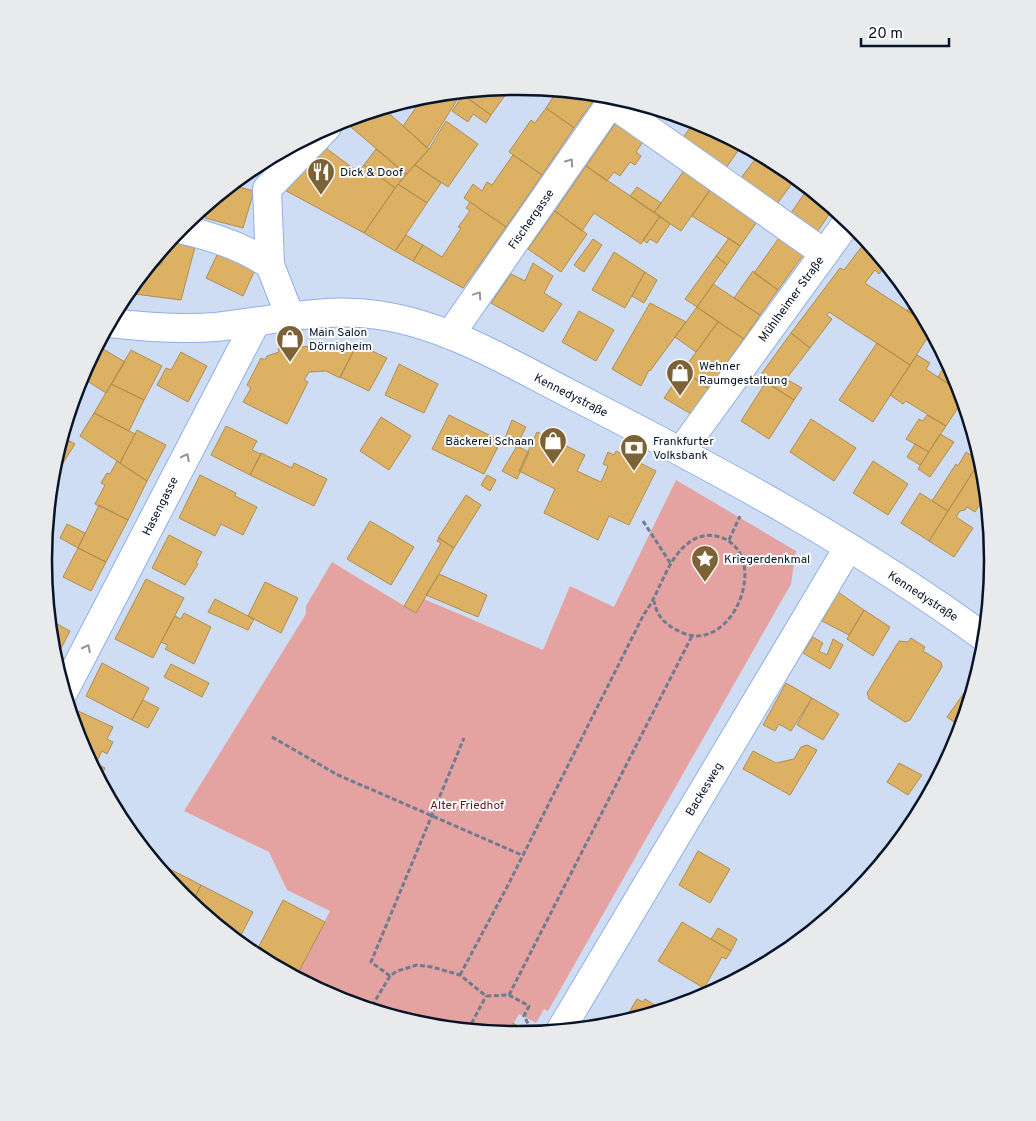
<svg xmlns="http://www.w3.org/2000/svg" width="1036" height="1121" font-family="Overpass,sans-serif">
  <rect width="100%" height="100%" fill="#cfddf4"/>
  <!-- green -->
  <path fill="#e4a3a1" d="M676,480L796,551L791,584L548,1011L544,1009L536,1023L519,1014L507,1034L425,1026L336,999L296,977L330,911L287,890L269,852L184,811L306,614V606L332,562L416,613L424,599L543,650L570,586L614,607Z"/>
  <!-- building -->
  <path fill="#ddb164" stroke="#af8d50" d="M511,87L491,115L463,95L465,91Z
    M553,90L598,94L574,128L546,108L554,96L550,93Z
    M462,92L427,148L403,126L424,96Z
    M463,95L491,115L486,123L473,114L468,122L452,111Z
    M383,108L429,149L406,174L345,122Z
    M546,108L574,128L542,175L509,152L531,120L535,123Z
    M446,121L478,144L448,187L415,165L429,149Z
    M617,121L644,140L636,152L641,156L635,165L630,162L620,176L614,172L607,181L586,166Z
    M693,123H696L716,137L719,133L742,145L726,168L683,138Z
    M322,145L358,172L364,165L395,188L364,233L281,188Z
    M376,149L406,174L395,188L364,165Z
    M759,154L782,166L796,178L777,204L741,178Z
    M513,155L542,175L506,227L464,198L473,184L482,191L487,182L492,185Z
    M415,165L441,183L427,203L398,184Z
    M586,166L660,216L641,244L594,213L582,231L555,211Z
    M685,169L712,187L681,231L654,213Z
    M236,181L240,182L239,187L254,191L243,228L205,218L209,203Z
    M398,184L427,203L395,251L364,233Z
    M637,187L661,203L654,213L630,196Z
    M712,187L759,219L740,246L692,216Z
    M808,188L833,209L817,232L791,213Z
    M470,202L506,227L463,288L413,261L423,245L442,257L461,228L458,227L470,211L466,208Z
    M555,211L587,234L561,272L528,249Z
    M660,216L670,224L657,243L650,239L647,243L643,240Z
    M406,235L423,245L413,261L395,251Z
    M781,235L806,251L778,290L754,273Z
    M729,238L740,246L727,265L716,256Z
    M593,239L602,245L584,272L574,265Z
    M170,240L195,247L181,300L127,293L151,264L161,265L166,245Z
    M866,241L886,265L879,274L875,270L865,283L926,323L931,332L910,365L829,312L827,315L832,319L810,348L791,333L840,268L844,270Z
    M614,252L645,272L625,308L592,290Z
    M218,253L255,270L243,296L206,278Z
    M716,256L727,265L697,307L685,299Z
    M533,263L553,276L544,293L562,304L543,332L491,303L511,274L525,281Z
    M753,271L778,290L760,315L734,298Z
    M645,272L657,280L644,303L632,296Z
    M713,284L760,315L744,339L697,307Z
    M914,301L926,323L907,311Z
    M650,303L686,322L650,371L649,370L641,386L612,369Z
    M697,307L718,322L696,352L675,337Z
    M579,311L614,330L596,361L562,342Z
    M718,322L744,339L709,389L683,370Z
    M791,333L810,348L786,379L802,388L794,400L766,382L762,373Z
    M877,343L910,365L873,422L839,400Z
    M357,344L387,358L369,391L340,377Z
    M357,344L340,378L326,371L309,372L304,380L308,382L287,424L243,402L251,388L247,385L261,358L265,360L267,356L279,352L278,348Z
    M98,346L125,362L106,393L81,377Z
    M131,350L162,366L144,400L111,384Z
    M181,352L207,366L188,402L157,385L166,368L171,370Z
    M917,355L930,363L926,369L960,392L963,400L946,426L906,401L903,404L890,395Z
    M947,362L956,379L960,392L938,377Z
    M399,364L438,384L424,413L385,395Z
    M683,370L709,389L691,414L664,398Z
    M766,382L794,400L769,439L741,421Z
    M111,384L144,400L129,431L94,413Z
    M94,413L135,434L120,463L80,436Z
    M449,415L501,441L484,474L432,449Z
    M927,415L946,426L929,452L906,439L919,419L923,421Z
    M381,417L411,436L389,470L360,451Z
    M811,419L856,448L834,481L790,452Z
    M512,420L526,427L516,447L504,441Z
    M226,426L257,441L252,450L261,454L250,475L211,455Z
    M137,430L166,445L147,481L120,463Z
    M537,432L585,455L577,471L601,482L608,466L603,464L608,452L614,455L616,451L656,471L629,525L609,516L598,540L544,513L555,489L519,471Z
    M940,434L954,442L930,477L918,469Z
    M62,437L75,444L55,476L52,474L53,468Z
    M915,444L929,452L920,465L907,457Z
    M517,446L529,452L517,479L502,471Z
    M966,452L980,461L948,511L932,501L956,464L958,466Z
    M261,453L292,468L294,463L327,479L314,506L250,475Z
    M117,461L147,481L128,520L95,504L105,485L101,483L107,473L110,474Z
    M873,461L908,484L888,515L853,493Z
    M976,467L984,472L986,495L975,512L967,507L965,510L960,511L956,517L973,528L954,557L929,541Z
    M200,475L236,493L235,496L257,507L243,535L221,524L215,536L179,518Z
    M487,475L496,480L490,491L481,485Z
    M920,493L948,511L929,541L901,523Z
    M466,495L481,505L454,548L438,538Z
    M99,505L128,520L106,562L78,548Z
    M370,521L414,547L391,585L347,559Z
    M67,524L85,533L78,548L60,538Z
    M169,535L202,552L196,563L198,564L185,585L152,568Z
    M439,538L454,548L416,613L404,606L441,543L437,541Z
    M78,548L106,562L91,591L63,577Z
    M439,574L487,595L478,617L426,595Z
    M146,579L184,598L153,658L115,639Z
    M265,582L298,598L281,633L248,616Z
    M838,592L864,610L849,635L822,621Z
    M215,599L254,619L248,630L208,612Z
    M864,610L890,627L873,656L847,639Z
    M184,613L211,627L194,664L165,649L168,645L161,642L175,616L181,619Z
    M50,620L70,631L55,660L53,653Z
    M813,637L823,643L819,651L827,655L833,639L843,645L830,669L803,653Z
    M911,638L925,647L923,651L941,662L942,667L910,720L905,722L869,699L867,693L899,641L908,642Z
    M102,663L149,688L132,720L86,696Z
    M171,664L209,683L202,697L164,677Z
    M786,683L812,698L791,731L779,724L775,731L763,725Z
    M971,683L973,685L961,727L947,717Z
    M812,698L839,714L823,740L797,725Z
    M143,700L159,708L148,728L132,720Z
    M78,711L113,727L107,739L113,742L107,754L102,751L96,763L89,760L80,742L73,720Z
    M807,745L817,750L790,795L743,769L753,751L776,763L794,759L801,747Z
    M89,760L105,768L100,779Z
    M899,763L922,775L908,795L887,782Z
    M698,851L730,869L710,903L679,885Z
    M879,853L885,857L877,867L872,864Z
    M154,861L201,885L192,904L182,896Z
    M201,885L253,912L240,937L226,932L192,904Z
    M283,900L325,922L296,977L268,962L269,958L256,952Z
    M682,922L731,951L726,959L722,957L704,988L658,961Z
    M718,928L737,939L731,951L711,939Z
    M637,999L643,1002L645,999L663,1010L624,1021Z
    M513,1023L524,1030L522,1034H507Z"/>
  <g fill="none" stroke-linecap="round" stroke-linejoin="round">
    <defs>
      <path id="minor" d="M611,103L824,253
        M180,229C211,236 243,246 270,265
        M290,316L270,265L267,189L327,127
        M450,335L615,97
        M681,451L848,221
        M64,691L256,322
        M560,1031L848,548"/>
      <path id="major" d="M110,323C145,327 180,330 216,327C270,321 323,307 378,315C449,325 515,366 578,398C718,470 858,545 985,638"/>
    </defs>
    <!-- minor casing -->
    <use href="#minor" stroke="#8eb0e7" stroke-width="30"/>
    <!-- major casing -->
    <use href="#major" stroke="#8eb0e7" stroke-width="30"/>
    <!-- path -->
    <path stroke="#6e7b90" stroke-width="3" stroke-dasharray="5 2.5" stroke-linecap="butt" d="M643,521L671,564
      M729,540L740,516
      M272,737L338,775L522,855
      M460,975L507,887L644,614C661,592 666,558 691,541C700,535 710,534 720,537C772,554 734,654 683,633C667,626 657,618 654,601
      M390,976L371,962L464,738
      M509,995L692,636
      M372,1006L390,976L397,971L417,965L432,967L460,975L486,996L509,995L529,1006L524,1016L531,1029
      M468,1030L486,996"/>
    <!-- minor -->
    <use href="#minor" stroke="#fff" stroke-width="28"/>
    <!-- major -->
    <use href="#major" stroke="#fff" stroke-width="28"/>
  </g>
  <!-- one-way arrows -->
  <defs><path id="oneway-chevron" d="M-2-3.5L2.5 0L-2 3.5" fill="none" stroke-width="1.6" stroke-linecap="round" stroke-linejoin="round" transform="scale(1.25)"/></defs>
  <g stroke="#90959e">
    <use href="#oneway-chevron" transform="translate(570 162) rotate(-55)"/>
    <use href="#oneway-chevron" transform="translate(478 295) rotate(-56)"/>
    <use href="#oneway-chevron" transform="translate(186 457) rotate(-63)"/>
    <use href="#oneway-chevron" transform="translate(87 648) rotate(-63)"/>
  </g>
  <!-- icons -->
  <defs>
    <symbol id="restaurant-pin" viewBox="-11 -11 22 30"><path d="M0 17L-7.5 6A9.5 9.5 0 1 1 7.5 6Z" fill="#7c6234" stroke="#fdfdfd"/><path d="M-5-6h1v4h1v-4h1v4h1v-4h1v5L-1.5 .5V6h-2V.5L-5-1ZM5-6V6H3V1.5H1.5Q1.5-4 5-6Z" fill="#fff"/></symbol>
    <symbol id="shop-pin" viewBox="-11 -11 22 30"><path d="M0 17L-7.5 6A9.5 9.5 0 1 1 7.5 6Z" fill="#7c6234" stroke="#fdfdfd"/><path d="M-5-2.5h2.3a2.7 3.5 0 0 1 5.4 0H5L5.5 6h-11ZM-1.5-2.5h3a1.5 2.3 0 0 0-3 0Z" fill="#fff"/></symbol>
    <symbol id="bank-pin" viewBox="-11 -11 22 30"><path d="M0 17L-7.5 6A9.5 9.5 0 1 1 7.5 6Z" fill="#7c6234" stroke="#fdfdfd"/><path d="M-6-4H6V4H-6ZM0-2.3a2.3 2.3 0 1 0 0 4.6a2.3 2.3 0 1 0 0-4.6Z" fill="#fff"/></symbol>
    <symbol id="sight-pin" viewBox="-11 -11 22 30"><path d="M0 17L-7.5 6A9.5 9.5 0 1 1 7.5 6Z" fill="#7c6234" stroke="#fdfdfd"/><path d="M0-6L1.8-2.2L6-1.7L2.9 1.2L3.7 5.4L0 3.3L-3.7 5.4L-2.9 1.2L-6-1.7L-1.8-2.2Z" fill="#fff"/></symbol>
  </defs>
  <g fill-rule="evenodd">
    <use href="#restaurant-pin" x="305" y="156" width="32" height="43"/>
    <use href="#shop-pin" x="274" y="323" width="32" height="43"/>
    <use href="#shop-pin" x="664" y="357" width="32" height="43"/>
    <use href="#shop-pin" x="537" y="425" width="32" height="43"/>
    <use href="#bank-pin" x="618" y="432" width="32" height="43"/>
    <use href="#sight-pin" x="689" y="543" width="32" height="43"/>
  </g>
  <g text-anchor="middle" stroke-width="4" stroke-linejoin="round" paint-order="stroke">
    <!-- poi labels -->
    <g font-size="12" fill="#081428" stroke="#fdfdfd" text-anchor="start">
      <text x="340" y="176">Dick &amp; Doof</text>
      <text x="309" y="336">Main Salon<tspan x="309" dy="14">Dörnigheim</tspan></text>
      <text x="699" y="370">Wehner<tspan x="699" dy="14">Raumgestaltung</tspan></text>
      <text x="534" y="445" text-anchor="end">Bäckerei Schaan</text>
      <text x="653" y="445">Frankfurter<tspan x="653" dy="14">Volksbank</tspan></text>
      <text x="724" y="563">Kriegerdenkmal</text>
    </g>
    <!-- street labels -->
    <g font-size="12" fill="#081428" stroke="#fdfdfd">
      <text transform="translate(531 219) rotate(-55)" y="4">Fischergasse</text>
      <text transform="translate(791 299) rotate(-54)" y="4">Mühlheimer Straße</text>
      <text transform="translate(571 395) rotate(27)" y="4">Kennedystraße</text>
      <text transform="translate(160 506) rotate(-63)" y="4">Hasengasse</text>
      <text transform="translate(923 596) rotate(33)" y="4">Kennedystraße</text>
      <text transform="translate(704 789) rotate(-59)" y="4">Backesweg</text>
    </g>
    <!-- park labels -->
    <g font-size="12" fill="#63151c" stroke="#fdfdfd">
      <text x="467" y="809">Alter Friedhof</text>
    </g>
  </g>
  <!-- crop -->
  <path d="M0 0H1036V1121H0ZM517 95H519A465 465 0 0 1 984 560V561A465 465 0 0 1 519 1026H517A465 465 0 0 1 52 561V560A465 465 0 0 1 517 95Z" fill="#e9eaec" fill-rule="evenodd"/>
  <path fill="none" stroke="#081428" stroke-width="2.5" d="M517 95H519A465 465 0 0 1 984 560V561A465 465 0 0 1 519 1026H517A465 465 0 0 1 52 561V560A465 465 0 0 1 517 95Z"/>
  <!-- scale -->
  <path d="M861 38v8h88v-8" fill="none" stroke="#081428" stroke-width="2.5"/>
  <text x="868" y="38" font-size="15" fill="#081428" stroke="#fdfdfd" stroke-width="4" paint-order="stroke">20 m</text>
</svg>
